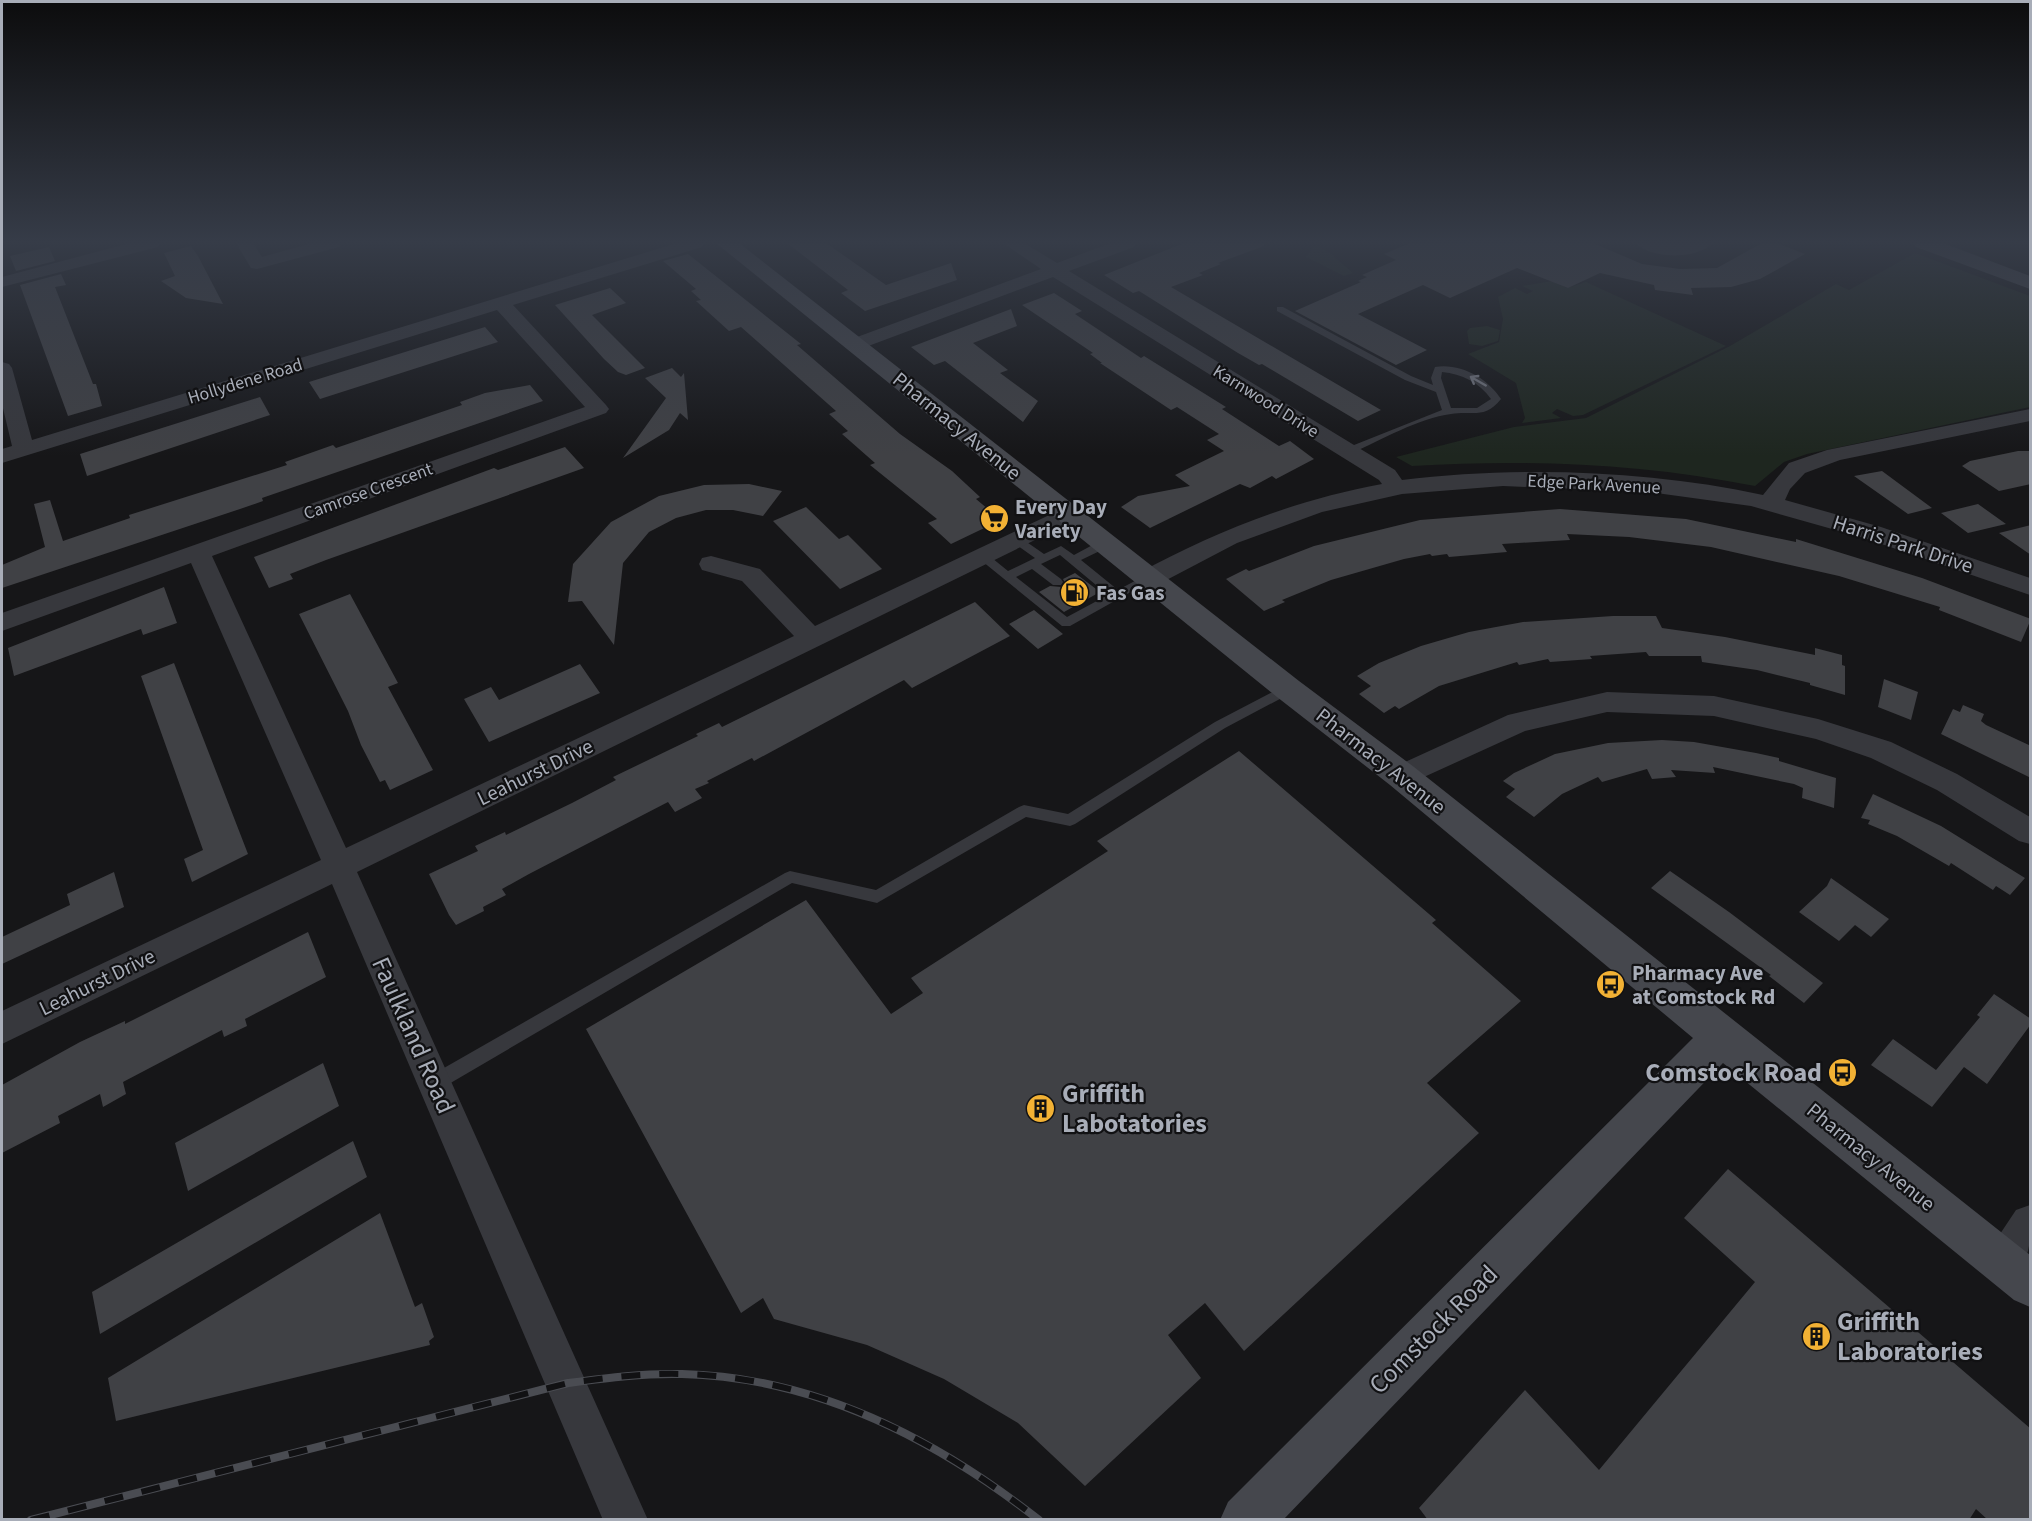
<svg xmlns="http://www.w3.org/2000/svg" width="2032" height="1521" font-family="'Source Sans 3',sans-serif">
  <rect width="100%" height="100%" fill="#161618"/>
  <!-- green -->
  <path fill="#1e261f" d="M1315,245L1330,253L1353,273L1344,276L1306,257Z
    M1915,253L2030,296V407L1807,454L1784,462L1755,486C1639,463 1529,459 1412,466L1396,457L1514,427L1586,418L1730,346L1836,284L1849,290Z
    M1552,281L1567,288L1586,282L1726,346L1583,415L1573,416L1557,409L1552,413L1561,418L1522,423L1525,418L1516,383L1468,354L1499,342L1503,319L1498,297L1515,288L1527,294L1533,291L1522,286Z
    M1487,326L1500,330L1498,341L1482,346L1469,344L1467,331L1470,328Z"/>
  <!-- building -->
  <path fill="#404145" d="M787,243H826L886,285L951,263L957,280L865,311L841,293L848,290Z
    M1184,243H1264V246L1218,263L1221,264L1199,273L1203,275L1171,287L1381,410L1358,421L1262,364L1259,365L1238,353L1139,291L1133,293L1104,275Z
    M1410,243H1593L1642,264L1680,269L1717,268L1762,243H1777L1805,254L1760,279L1731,287L1691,288L1693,295L1655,290L1654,285L1600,273L1568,288L1517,268L1450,298L1423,285L1358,314L1427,350L1396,365L1295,311L1361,282L1358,281L1367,277L1362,275L1396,260L1384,254Z
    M191,246L198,256L223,304L186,298L161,281L175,276L164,253Z
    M49,247L55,261L16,271L10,256Z
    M688,254L801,344L797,345L900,434L952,471L980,497L976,499L1001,520L951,544L928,523L937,519L870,465L875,463L842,434L848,431L829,414L836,411L741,327L729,331L696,301L701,300L691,291L696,289L663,261Z
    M61,274L66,285L55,287L93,384H96L102,406L68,416L20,285Z
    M610,288L626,303L592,315L645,368L626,375L618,372L604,359L555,305Z
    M1054,293L1082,311L1075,314L1141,358L1144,356L1226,407L1222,409L1279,446L1290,441L1314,459L1276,479L1272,476L1250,488L1240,484L1150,528L1146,525L1121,507L1138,496L1190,486L1175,475L1224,451L1207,440L1219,434L1177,407L1171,410L1100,363H1102L1090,354L1093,353L1022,305Z
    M1011,309L1017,326L973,343L1008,370L1000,373L1038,401L1023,422L945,361L934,365L911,347Z
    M485,327L498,342L320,399L309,382Z
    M672,368L681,377L684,373L688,420L680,413L669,430L623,458L666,398L645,378Z
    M530,385L543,401L262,498L263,501L240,509L2,588V565L45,547L34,504L50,500L63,541L130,518L129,515L287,465L285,462L333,445L336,448L462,405L460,402L485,393Z
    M260,397L270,415L87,476L80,454Z
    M565,447L584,468L326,560L290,574L293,579L269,588L254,557L494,468L498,470Z
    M2018,451H2031V484L1999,491L1962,466L1970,461Z
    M1882,471L1932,508L1908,514L1854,476Z
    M749,484L782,491L763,516L733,510H706L676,518L649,532L623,563L614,645L582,601L568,602L573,564L611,522L659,496L704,485Z
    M1978,504L2006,524L1968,533L1941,513Z
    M806,507L839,539L848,535L882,569L840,589L773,521Z
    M1560,509L1686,519L1796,542V539L1922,578L2031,619L2021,642L1939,610L1940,607L1839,576L1711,547L1629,537L1567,534L1570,540L1502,544L1507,552L1449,557L1447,554L1432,556L1430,554L1404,559L1331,580L1282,600L1285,602L1264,611L1226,579L1246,569L1249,571L1314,546L1420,520Z
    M2031,525V555L1999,533Z
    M1075,573L1100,592L1064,612L1039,592L1050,586L1061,587L1065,583L1063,579Z
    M164,587L177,623L143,635L141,629L14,676L8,648Z
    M350,594L398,683L388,687L433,770L390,790L385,780L380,782L361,745L348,711L299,614Z
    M975,602L1010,636L912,688L904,680L754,761L752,758L707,781L709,783L695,789L702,798L675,812L668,802L529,874L502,889L506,895L483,907L484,911L456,925L449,915L429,874L478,851L475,846L505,832L506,835L572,803L616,780L613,777L698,736L696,734L719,723L722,727Z
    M1034,610L1063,634L1038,649L1009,624Z
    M1613,616H1656L1662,628L1725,637L1815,655V648L1842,655V665L1845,666V695L1810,685V683L1757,670L1702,662L1701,656H1649L1646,652L1590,656L1592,659L1550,662L1548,659L1519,665L1517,662L1439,686L1399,709L1395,706L1384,713L1359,694L1371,686L1357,676L1379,663L1421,646L1469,632L1523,622Z
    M174,663L248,854L192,882L184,859L203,850L141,676Z
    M580,664L600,693L489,742L464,699L491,687L499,700Z
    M1884,679L1918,692L1911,720L1878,707Z
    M1963,705L1984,714L1981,721L1986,725L2031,746V778L1941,734L1953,709L1960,712Z
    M1662,740L1694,742L1756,753L1779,758V761L1836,778L1834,808L1802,798L1803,788L1794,784L1713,767L1715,773L1671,770L1676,777L1652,779L1647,769L1602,782L1598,777L1562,794L1534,817L1506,797L1515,789L1503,781L1514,773L1555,754L1608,743Z
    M1239,751L1436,920L1432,923L1521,1001L1427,1083L1479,1133L1244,1351L1205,1303L1168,1335L1201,1378L1085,1486L1018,1423L944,1379L867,1345L774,1319L763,1298L741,1313L586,1029L806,900L891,1014L923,993L911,978L1108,851L1097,841Z
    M1873,794L1941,826L2025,878L2010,895L1996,886L1993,890L1951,863L1949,866L1897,836L1868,824L1870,820L1861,818Z
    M1670,871L1729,912L1823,983L1804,1003L1769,976L1771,975L1651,888Z
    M114,872L124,907L2,964V937L70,905L67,894Z
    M1831,878L1889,919L1871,937L1855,925L1839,941L1799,912L1827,886Z
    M308,932L326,977L245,1019L247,1026L224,1037L222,1030L123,1082L126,1094L103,1107L100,1094L58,1116L60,1123L2,1153V1085L80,1042L125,1021V1024Z
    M1994,994L2031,1019V1024L1987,1084L1964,1067L1932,1107L1871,1065L1893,1039L1936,1070L1980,1017L1977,1015Z
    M323,1063L339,1106L188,1191L175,1143Z
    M353,1141L367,1177L100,1334L92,1292Z
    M1728,1169L2031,1429V1520H1988L1976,1509L1969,1520H1428L1419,1508L1525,1390L1599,1470L1755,1282L1684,1218Z
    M380,1213L415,1307L422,1303L434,1337L429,1341L430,1345L116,1421L108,1378Z"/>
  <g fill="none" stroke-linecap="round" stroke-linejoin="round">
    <!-- lane -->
    <path fill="#37383d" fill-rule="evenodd" d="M1277,307H1283L1411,376L1433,385L1431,378L1435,367C1461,363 1487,378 1501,399C1484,420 1473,410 1451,414C1419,418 1381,440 1352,453H1344V449L1442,410L1436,392L1405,380L1277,311ZM1442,372C1462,374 1479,382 1491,399L1477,408H1451L1441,378Z
      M1018,536L1044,554L1061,546L1074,555L1100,541H1108V547L1081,560L1118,590L1144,576H1152L1154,579L1070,626H1062L977,557L983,553L987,554L1008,571L1035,558L1014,543V537ZM1060,555L1108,595L1067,617L1016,577L1032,569L1053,585H1061L1063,582L1061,579L1041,564Z
      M1288,684L1294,689L1293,692L1225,728L1075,824L1070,826L1026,817L877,903L792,883L442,1088L436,1090L430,1088L428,1082L430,1076L785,873L790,871L876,890L1019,807L1024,805L1068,814L1215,722Z"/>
    <!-- street -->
    <path fill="#37383d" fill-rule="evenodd" d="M130,243H160L158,247L2,287V277Z
      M236,243H253L262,257L312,243H341L339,247L257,269L251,268Z
      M677,243H704L702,247L513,305L606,405L609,409L606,413L212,556L346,848L794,636L742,581L702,570L699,564L702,558L711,556L760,569L815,626L1060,510L1068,508L1076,510L1080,515L1076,520L357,872L648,1520H603L332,884L2,1044V1011L321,860L191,563L2,631V613L585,407L497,310L2,463V449L12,446L2,404V362L9,364L12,368L32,440Z
      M1003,243H1024L1057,263L1111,243H1136L1134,247L1069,271L1395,470L1402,480C1518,466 1648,470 1763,495L1789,463L1827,450L2030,409V421L1840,460L1805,473L1790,489L1785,500L1881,527L2030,578V595L1864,538L1751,506L1649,492L1503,486L1402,494L1322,512L1237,543L1157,585L1148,587L1139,585L1136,579L1139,573C1216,531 1295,500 1382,484L1379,480L1053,277L863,348L856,350L846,344L849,340L1041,269Z
      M1636,243H1712C1699,260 1649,259 1636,243Z
      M1607,692L1714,696L1818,719L1891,742L1957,774L2030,817V844L2019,841L1937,790L1871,758L1816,739L1714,716L1607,712L1525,731L1402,787L1392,784L1388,776L1392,768L1508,715Z
      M2030,1205C2032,1235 2032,1269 2004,1283L1990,1277L1984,1263L1990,1249L2016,1210Z"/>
    <!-- secondary -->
    <path fill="#45474d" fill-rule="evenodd" d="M716,243H739L1299,681L1414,767L2030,1255V1307L2014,1300L1723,1063L1283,1520H1220L1228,1502L1693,1038L1390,785L1277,697Z
      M1913,243H1943L2030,276V289L1916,247Z"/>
    <defs>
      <path id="rail" d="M31,1520L568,1383C606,1378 643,1373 682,1374C816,1377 936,1439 1039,1520"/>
    </defs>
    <!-- rail casing -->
    <use href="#rail" stroke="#4a4c52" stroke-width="8"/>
    <!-- rail -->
    <use href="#rail" stroke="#111113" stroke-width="6" stroke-dasharray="19" stroke-linecap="butt"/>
  </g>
  <!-- one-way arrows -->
  <defs><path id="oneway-shaft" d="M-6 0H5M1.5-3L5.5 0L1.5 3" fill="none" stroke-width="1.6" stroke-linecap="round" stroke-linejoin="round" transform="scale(1.5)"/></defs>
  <use stroke="#757881" href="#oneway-shaft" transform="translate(1478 381) rotate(-150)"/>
  <!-- sky -->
  <linearGradient id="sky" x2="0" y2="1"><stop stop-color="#0c0c0d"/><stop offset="0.53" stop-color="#363c48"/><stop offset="1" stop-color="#363c48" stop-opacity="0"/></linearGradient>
  <rect width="2032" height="456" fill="url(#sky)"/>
  <!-- icons -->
  <defs>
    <symbol id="supermarket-disc" viewBox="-11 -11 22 22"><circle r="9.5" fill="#f2b134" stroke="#111113"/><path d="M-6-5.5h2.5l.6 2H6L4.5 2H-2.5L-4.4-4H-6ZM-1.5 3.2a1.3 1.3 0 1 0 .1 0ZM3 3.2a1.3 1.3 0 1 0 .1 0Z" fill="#111"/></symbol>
    <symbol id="fuel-disc" viewBox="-11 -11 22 22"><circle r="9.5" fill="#f2b134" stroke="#111113"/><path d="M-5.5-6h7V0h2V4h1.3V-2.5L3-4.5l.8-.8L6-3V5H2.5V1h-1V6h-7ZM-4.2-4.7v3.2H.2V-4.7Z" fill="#111"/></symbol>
    <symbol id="bus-disc" viewBox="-11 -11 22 22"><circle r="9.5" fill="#f2b134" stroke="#111113"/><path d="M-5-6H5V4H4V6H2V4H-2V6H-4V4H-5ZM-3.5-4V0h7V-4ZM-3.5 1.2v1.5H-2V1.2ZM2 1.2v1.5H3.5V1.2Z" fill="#111"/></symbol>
    <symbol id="building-disc" viewBox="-11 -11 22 22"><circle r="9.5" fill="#f2b134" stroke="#111113"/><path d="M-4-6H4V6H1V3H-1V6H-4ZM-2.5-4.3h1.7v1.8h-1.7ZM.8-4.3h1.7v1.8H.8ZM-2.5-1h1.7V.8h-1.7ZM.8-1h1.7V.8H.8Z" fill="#111"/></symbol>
  </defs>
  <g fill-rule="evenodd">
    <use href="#supermarket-disc" x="978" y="502" width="33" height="33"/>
    <use href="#fuel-disc" x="1058" y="576" width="33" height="33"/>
    <use href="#bus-disc" x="1594" y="968" width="33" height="33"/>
    <use href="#bus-disc" x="1826" y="1056" width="33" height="33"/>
    <use href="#building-disc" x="1024" y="1092" width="33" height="33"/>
    <use href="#building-disc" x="1800" y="1320" width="33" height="33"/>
  </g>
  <g text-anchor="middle" stroke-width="4.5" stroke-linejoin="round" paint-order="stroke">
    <!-- far-street labels -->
    <g font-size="18" fill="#a8adb8" stroke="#111113">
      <text transform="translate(245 381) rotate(-17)" y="6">Hollydene Road</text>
      <text transform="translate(1266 401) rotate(32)" y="6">Karnwood Drive</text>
      <text transform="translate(1594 484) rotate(3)" y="6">Edge Park Avenue</text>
      <text transform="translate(368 491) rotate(-20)" y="6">Camrose Crescent</text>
    </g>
    <!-- street labels -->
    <g font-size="21" fill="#a8adb8" stroke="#111113">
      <text transform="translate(957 426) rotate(39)" y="7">Pharmacy Avenue</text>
      <text transform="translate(1903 544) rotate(18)" y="7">Harris Park Drive</text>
      <text transform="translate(1381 761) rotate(38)" y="7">Pharmacy Avenue</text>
      <text transform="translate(535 772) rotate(-26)" y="7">Leahurst Drive</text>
      <text transform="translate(97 982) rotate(-26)" y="7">Leahurst Drive</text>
      <text transform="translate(1871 1157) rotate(39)" y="7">Pharmacy Avenue</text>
    </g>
    <!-- poi labels -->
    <g font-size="21" font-weight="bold" fill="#a8adb8" stroke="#111113" text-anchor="start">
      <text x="1015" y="514">Every Day<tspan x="1015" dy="24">Variety</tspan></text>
      <text x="1096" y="600">Fas Gas</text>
      <text x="1632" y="980">Pharmacy Ave<tspan x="1632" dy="24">at Comstock Rd</tspan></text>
    </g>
    <!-- near-street labels -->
    <g font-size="26" fill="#a8adb8" stroke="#111113">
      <text transform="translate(414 1035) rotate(66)" y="9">Faulkland Road</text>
      <text transform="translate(1433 1329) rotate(-45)" y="9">Comstock Road</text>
    </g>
    <!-- near-poi labels -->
    <g font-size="26" font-weight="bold" fill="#a8adb8" stroke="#111113" text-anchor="start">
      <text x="1822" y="1081" text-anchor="end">Comstock Road</text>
      <text x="1062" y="1102">Griffith<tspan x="1062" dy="30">Labotatories</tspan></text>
      <text x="1837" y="1330">Griffith<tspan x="1837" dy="30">Laboratories</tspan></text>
    </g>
  </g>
  <!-- border -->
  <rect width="2032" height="1521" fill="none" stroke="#a8adb8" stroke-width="6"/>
</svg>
